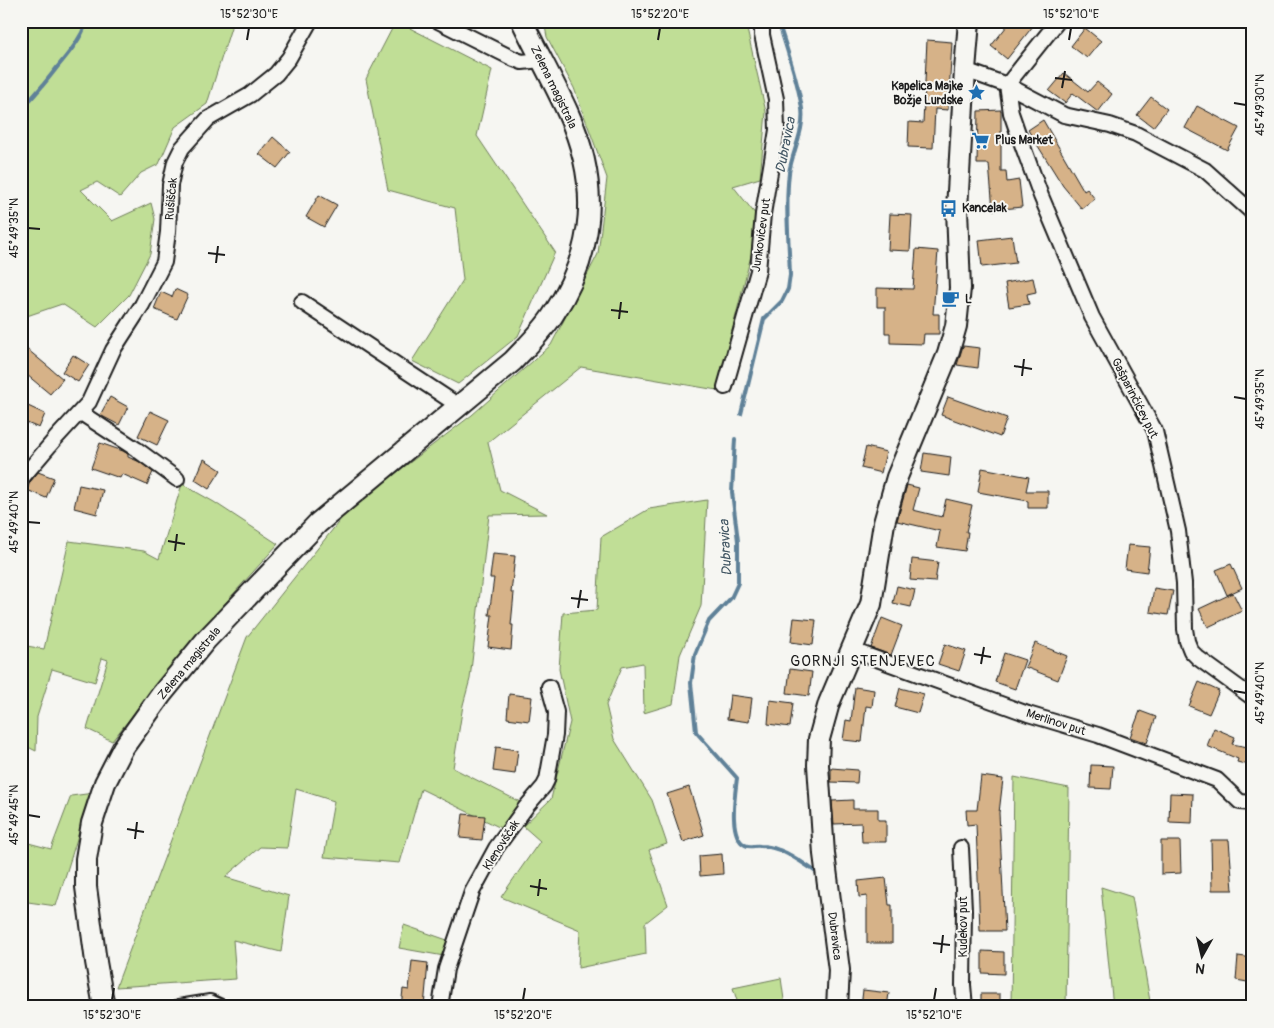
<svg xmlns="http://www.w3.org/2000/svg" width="1274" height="1028" font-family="Pangolin,sans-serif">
  <rect width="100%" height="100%" fill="#f6f6f2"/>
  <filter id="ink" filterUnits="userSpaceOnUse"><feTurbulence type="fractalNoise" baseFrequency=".02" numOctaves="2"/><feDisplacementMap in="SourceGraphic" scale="10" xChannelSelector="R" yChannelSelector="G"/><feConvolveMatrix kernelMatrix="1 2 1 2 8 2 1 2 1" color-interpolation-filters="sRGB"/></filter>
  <g filter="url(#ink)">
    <!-- green -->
    <path fill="#c0de96" stroke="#6e7d59" d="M21,21H233L207,104L175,127L159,164L141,173L120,197L97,182L81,190L112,221L151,203L155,219L150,254L129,295L97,327L62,304L21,318Z
      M396,21L492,70L477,136L555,252L518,336L458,384L412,361L463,280L455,208L388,190L366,79Z
      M544,21H747L746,25L766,112L760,178L733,186L760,220L717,390L581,367L488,442L500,490L547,514L489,515L470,679L463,705L453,768L522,803L505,830L421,789L400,863L324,857L334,801L296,789L287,848L260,847L225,877L289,896L281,952L233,940L236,979L116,987L247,637L349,509L472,415L551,345L598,254L607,178L574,88L547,37Z
      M182,484L214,502L278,544L194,638L112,741L87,729L108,660L102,658L95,682L52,669L37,717L36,751L26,746L25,748L21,747V645L44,649L69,541L144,551L159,559Z
      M707,500L701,606L680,655L673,704L644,713L643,663L622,667L606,705L614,739L652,800L667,844L649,850L668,905L645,923L646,954L578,968L580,930L501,897L540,841L523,826L551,799L570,722L559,669L563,613L597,610L601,537L649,509Z
      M1014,777L1069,788L1066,1007H1011Z
      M94,793L85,813L56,906L21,901V841L51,849L71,796Z
      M1101,887L1132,897L1151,1007H1113Z
      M404,925L450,941L444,956L399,948Z
      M781,978L785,1007H739L733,988Z"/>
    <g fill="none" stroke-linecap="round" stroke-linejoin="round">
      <!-- stream -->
      <path stroke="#5f8198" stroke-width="4" d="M21,109C34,97 44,84 55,70C68,54 80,41 87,21
        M741,414L764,319L782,301L788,289L790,275C789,242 785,206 789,173C792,152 805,130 802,109C798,80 787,50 778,21
        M735,439L732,492L738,541V583L731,598L709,621L695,654L691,683L696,732L737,778C735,795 728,836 745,845C750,848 755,845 760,846C766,846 774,848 779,850C793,855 804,864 816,872"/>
    </g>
    <!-- building -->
    <path fill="#d6b288" stroke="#1c1c1c" d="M1011,21H1037L1007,59L991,46Z
      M1085,28L1101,41L1087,58L1071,46Z
      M927,40L952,42L948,110L935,109L933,148L908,147L909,122L923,123Z
      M1064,73L1088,92L1097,82L1112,94L1098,112L1073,93L1065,103L1049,91Z
      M1151,97L1167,109L1153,127L1137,115Z
      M1197,106L1239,128L1227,150L1185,128Z
      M1001,110V171H1006L1007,182L1019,180L1022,207L993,210L989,164H977L978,111Z
      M1043,120L1084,191L1087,189L1095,199L1082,209L1063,186L1028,130Z
      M273,137L290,152L277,168L259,154Z
      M319,195L337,205L324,227L306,217Z
      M890,214L912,215L910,251L888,250Z
      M1012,236L1016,263L982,267L979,240Z
      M916,249L938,251L933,314H939V334H924L923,344L890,343V333H885V307H877V288L913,289Z
      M1033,278L1036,292L1027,294L1029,304L1009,307L1005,283Z
      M175,289L188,295L177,319L154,309L161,292L172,297Z
      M21,344L63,379L50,394L21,370Z
      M963,346L980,348L978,368L957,365Z
      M73,355L89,365L78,382L62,372Z
      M110,397L128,407L119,425L100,415Z
      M948,397L1007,418L1000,437L941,415Z
      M28,406L45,414L39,428L22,421Z
      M150,411L169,420L157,445L138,436Z
      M100,443L123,451L128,454V457L140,462L153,472L147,485L122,474L120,478L91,468Z
      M866,447L886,452L881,473L861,468Z
      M924,453L951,457L949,476L921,472Z
      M204,459L221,470L209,489L195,480Z
      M982,468L1029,477L1026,491H1048V508H1028V501L978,492Z
      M38,472L54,478L46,498L27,490L30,482Z
      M79,485L103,490L97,514L74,508Z
      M907,485L919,488L913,510L942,517L946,499L972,505L966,532H968L965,551L937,547L940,531L897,521Z
      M1128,545L1150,547L1147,572L1125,569Z
      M493,554L515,556L511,593H514L511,625H513L511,650L488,647L492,615H489L494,578H490Z
      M912,559L938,562L935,582L910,580Z
      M1231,564L1242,588L1227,595L1216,570Z
      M897,586L915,590L911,607L893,603Z
      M1154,588L1173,591L1168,615L1150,612Z
      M1233,593L1242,611L1208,627L1199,609Z
      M794,618L816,620L813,645L791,642Z
      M882,618L902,626L891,655L871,648Z
      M1035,643L1067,656L1058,680L1025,667Z
      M945,644L966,651L959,671L938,664Z
      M1004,653L1025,660L1015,689L995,682Z
      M790,669L812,672L809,696L787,693Z
      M1199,682L1219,691L1209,714L1189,706Z
      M855,687L874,690L872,707L866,706L862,742L843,740L846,720L851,721Z
      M900,688L924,694L918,713L895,707Z
      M509,694L532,697L529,721L507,718Z
      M730,695L752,698L749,722L727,719Z
      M770,700L793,703L790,727L768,724Z
      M1140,711L1156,717L1147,743L1130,737Z
      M1214,728L1235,737L1232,744L1253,748V766L1237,762L1238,759L1207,746Z
      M496,747L518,750L515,774L493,771Z
      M1091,765L1113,766L1111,789L1090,788Z
      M831,768L858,770L857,783L831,782Z
      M981,776L1003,779L999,813L1005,931H980L976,824L967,825L966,810H977Z
      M689,787L704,835L683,842L667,794Z
      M1170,793L1193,794L1192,823L1169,822Z
      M853,800V809H878V820H886V842H862L861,823L834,824L832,801Z
      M463,814L485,816L482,840L460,838Z
      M1211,840H1229L1233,890H1212Z
      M1161,841H1180L1181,873L1161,874Z
      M722,854L723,874L700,876L699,856Z
      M886,878L889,905H892V943H867V896L859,897L858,881Z
      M982,951L1004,952V974L982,973Z
      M1238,956L1253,958V983L1236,980Z
      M412,961L428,963L424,1007H401L403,989L409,990Z
      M863,990L889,993L887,1007H861Z
      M981,994H1000V1007H981Z"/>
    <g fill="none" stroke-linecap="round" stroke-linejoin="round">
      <defs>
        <path id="street" d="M438,21L514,59L522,62L541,60
          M1058,21L1007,85L1011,113L1019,136L1041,196L1092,317L1155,431L1178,531L1184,583L1185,629L1187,641L1191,651L1198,658L1253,698
          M965,70L1007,85L1064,115L1110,125L1136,134L1205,170L1253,213
          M302,302L459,406
          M725,387L758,271L763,214L777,130L776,99L762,35V21
          M81,413L136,449L177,479
          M21,479L56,438L89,402L113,350L142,305L164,262L168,232L170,185L175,162L182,148L208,119L250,95L276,74L289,58L310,21
          M852,650L1028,714L1098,735L1217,780L1240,802L1253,803
          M961,848L964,910L963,985L965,1007
          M179,1007L210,1002L221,1007
          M440,1007L446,969L472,892L496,848L526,807L544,786L547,780L555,735L556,712L549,687"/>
        <path id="secondary" d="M104,1007L96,962L86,887V859L92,823L105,783L123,748L161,695L206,640L318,523L513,361C527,346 542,332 553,315C596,250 600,184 568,113C554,82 537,52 522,21
          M837,1007L839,970L824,854L818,765L819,739L829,703L871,604L884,523L897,477L938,378L948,354L956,326L960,288L957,209L965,70L969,21"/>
      </defs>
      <!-- street casing -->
      <use href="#street" stroke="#1c1c1c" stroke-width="18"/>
      <!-- secondary casing -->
      <use href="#secondary" stroke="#1c1c1c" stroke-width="24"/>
      <!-- street -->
      <use href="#street" stroke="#f6f6f2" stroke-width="14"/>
      <!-- secondary -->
      <use href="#secondary" stroke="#f6f6f2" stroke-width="20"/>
    </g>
  </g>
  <!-- ticks -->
  <path fill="none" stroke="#1c1c1c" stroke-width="2" d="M247,40L249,28M658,40L660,28M1069,40L1071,28M1055,78L1072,80M1062,88L1065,71M1234,103L1246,105M28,228L40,229M208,253L225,255M216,263L218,246M611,310L628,312M619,319L621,302M1014,366L1032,369M1022,376L1024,359M1234,397L1246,399M28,522L40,523M168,541L185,544M175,551L177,534M571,598L588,600M578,608L581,590M974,654L991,657M981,664L984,647M1234,691L1246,693M28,815L40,817M127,829L144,832M135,839L137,822M530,886L547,889M538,896L540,879M933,943L950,945M941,953L943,935M112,1000L114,988M523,1000L525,988M934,1000L936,988"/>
  <!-- icons -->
  <defs>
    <symbol id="sight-bare" viewBox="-9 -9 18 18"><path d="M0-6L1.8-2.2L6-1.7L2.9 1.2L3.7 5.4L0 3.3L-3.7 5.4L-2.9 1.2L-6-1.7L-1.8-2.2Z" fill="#1f6fb2" stroke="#f6f6f2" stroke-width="2.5" paint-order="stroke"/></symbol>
    <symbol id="supermarket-bare" viewBox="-9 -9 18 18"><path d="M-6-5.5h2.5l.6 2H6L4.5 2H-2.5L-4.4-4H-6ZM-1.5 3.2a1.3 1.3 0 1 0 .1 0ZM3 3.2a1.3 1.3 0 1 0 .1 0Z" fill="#1f6fb2" stroke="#f6f6f2" stroke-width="2.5" paint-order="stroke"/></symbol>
    <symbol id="bus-bare" viewBox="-9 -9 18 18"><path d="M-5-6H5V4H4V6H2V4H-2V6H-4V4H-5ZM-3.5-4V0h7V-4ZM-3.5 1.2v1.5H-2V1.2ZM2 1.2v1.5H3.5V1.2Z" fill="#1f6fb2" stroke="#f6f6f2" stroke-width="2.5" paint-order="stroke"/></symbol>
    <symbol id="cafe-bare" viewBox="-9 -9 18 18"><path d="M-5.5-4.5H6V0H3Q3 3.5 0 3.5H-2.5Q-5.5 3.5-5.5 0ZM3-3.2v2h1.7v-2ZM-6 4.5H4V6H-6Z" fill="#1f6fb2" stroke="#f6f6f2" stroke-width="2.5" paint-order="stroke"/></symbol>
  </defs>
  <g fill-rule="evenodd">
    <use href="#sight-bare" x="964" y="80" width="25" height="25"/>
    <use href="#supermarket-bare" x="968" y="128" width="25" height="25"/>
    <use href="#bus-bare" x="936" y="196" width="25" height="25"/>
    <use href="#cafe-bare" x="938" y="286" width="25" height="25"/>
  </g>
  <g text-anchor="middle" stroke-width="4" stroke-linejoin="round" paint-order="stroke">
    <!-- poi labels -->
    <g font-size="12" font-weight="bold" fill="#1c1c1c" stroke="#f6f6f2" text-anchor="start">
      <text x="963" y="90" text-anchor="end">Kapelica Majke<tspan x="963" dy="14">Božje Lurdske</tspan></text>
      <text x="995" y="144">Plus Market</text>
      <text x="962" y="212">Kancelak</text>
      <text x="965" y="303">L</text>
    </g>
    <!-- street labels -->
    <g font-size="12" fill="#1c1c1c" stroke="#f6f6f2">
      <text transform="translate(554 87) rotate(64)" y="4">Zelena magistrala</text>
      <text transform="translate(171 199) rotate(-85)" y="4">Rušiščak</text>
      <text transform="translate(761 235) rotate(-82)" y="4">Junkovićev put</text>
      <text transform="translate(1135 398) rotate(63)" y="4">Gašparinčićev put</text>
      <text transform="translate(189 663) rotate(-50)" y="4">Zelena magistrala</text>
      <text transform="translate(1056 722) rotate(18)" y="4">Merlinov put</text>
      <text transform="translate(501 845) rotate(-57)" y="4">Klenovščak</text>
      <text transform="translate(963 927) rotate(-90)" y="4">Kudekov put</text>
      <text transform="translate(835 936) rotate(83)" y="4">Dubravica</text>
    </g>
    <!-- water labels -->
    <g font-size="14" font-style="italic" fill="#435764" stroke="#f6f6f2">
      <text transform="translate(785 145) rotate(-79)" y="5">Dubravica</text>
      <text transform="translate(725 548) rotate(-93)" y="5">Dubravica</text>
    </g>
    <!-- quarter labels -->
    <g font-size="15" letter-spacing="1" fill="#1c1c1c" stroke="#f6f6f2">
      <text x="863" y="666">GORNJI STENJEVEC</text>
    </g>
  </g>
  <!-- margin -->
  <rect width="1274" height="1028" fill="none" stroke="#f6f6f2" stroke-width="55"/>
  <!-- north arrow -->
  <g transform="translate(1202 956) rotate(188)" stroke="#f6f6f2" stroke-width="4" paint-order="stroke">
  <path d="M0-4L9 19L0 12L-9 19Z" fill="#1c1c1c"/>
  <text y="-8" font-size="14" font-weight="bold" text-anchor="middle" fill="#1c1c1c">N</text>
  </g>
  <rect x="28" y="28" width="1218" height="972" fill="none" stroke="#1c1c1c" stroke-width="2"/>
  <g font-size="12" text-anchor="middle" fill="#1c1c1c">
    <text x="249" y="18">15°52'30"E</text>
    <text x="660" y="18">15°52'20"E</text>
    <text x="1071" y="18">15°52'10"E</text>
    <text transform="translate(1260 105) rotate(-90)" y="4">45°49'30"N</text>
    <text transform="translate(14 228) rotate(-90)" y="4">45°49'35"N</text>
    <text transform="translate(1260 399) rotate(-90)" y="4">45°49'35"N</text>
    <text transform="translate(14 522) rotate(-90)" y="4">45°49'40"N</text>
    <text transform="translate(1260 693) rotate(-90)" y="4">45°49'40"N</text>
    <text transform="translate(14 815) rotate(-90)" y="4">45°49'45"N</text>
    <text x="112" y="1019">15°52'30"E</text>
    <text x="523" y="1019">15°52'20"E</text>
    <text x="934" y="1019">15°52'10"E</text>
  </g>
</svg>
